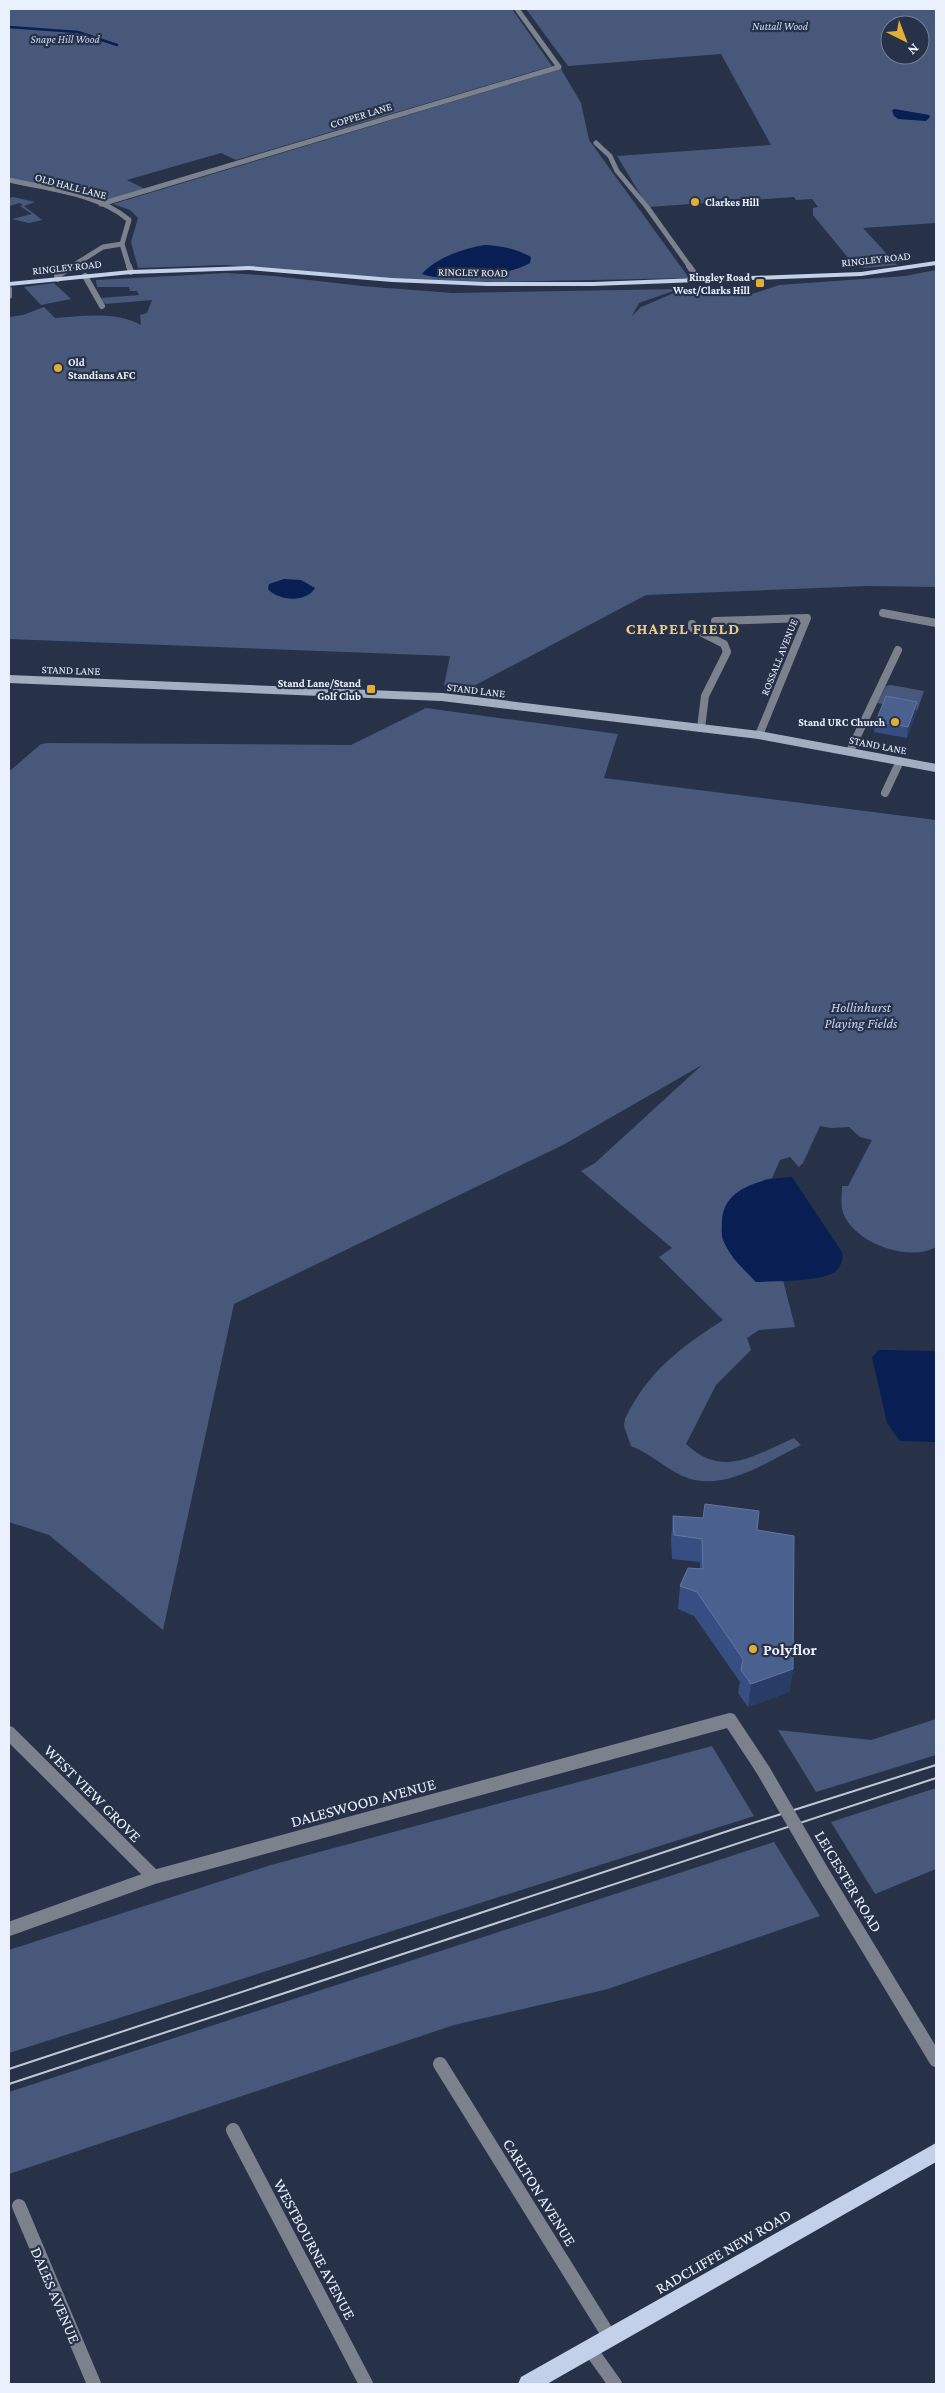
<svg xmlns="http://www.w3.org/2000/svg" width="945" height="2393" font-family="'Crimson Pro',serif">
  <rect width="100%" height="100%" fill="#273249"/>
  <!-- green -->
  <path fill="#47587a" fill-rule="evenodd" d="M9,9H512L552,66L236,160L221,153L127,180L145,189L105,201L9,178Z
    M526,9H936V223L863,228L897,265L865,268L854,265L813,215V208L818,207L812,199L796,200L794,197L648,207L617,156L771,145L721,54L568,66ZM890,25H920V55H890Z
    M561,69L581,103L589,140L689,278L502,282L396,279L226,265L138,268L131,242L138,218L130,210L113,204Z
    M13,197L35,202L24,206L42,220L29,223L12,219L32,214L20,206L23,205L20,203L9,206V198Z
    M936,270V587L867,586L646,595L470,688L444,685L450,656L9,639V317L23,315L44,307L55,318C82,316 117,311 141,325L140,315L147,313L152,300L105,304L101,298L139,295L137,291H130L129,287H97L96,280L227,273L274,276L362,286L452,293L679,289L639,303L632,316L641,307L674,293L696,294L726,290L752,294L779,285L905,276Z
    M54,283L71,299L41,305L24,287Z
    M891,685L924,691L917,711L877,703L886,686Z
    M426,708L618,734L604,778L936,820V1247C908,1263 850,1242 842,1209C841,1202 842,1193 842,1186H848L872,1140L860,1137L849,1127L831,1128L820,1126L803,1163L799,1167L790,1157L780,1160L772,1178L763,1180L733,1258L756,1282L783,1280L795,1327L759,1330L747,1338L751,1350L716,1385L686,1444C723,1479 755,1455 794,1438L801,1445C769,1461 723,1493 685,1477C666,1469 651,1454 631,1446L624,1426L625,1419C648,1371 680,1348 723,1320L659,1257L672,1248L581,1171L595,1163L702,1065L563,1145L234,1304L163,1630L49,1535L9,1522V770H11L41,744L48,743L351,745Z
    M936,1719V1755L816,1792L778,1730L871,1740Z
    M712,1746L754,1816L9,2053V1950L271,1865Z
    M936,1788V1869L875,1894L831,1822Z
    M774,1842L820,1916L608,1989L454,2025L9,2174V2092Z"/>
  <!-- water -->
  <path fill="#091e52" d="M895,109L929,115L930,117L926,121L898,119L894,116L892,110Z
    M486,245C503,246 517,249 531,257L530,263C509,276 445,283 422,274C435,258 467,247 486,245Z
    M284,579L301,580L315,588C307,603 278,601 268,589L269,584Z
    M792,1177L842,1252C843,1259 842,1264 837,1270C827,1282 773,1281 756,1282C744,1269 730,1257 723,1240C721,1235 722,1227 722,1221C723,1187 765,1178 792,1177Z
    M879,1350L936,1351V1442L900,1441L887,1423L872,1357Z"/>
  <g fill="none" stroke-linecap="round" stroke-linejoin="round">
    <!-- stream -->
    <path stroke="#091e52" stroke-width="2.5" d="M9,27L78,32L117,45"/>
    <!-- street-far3 -->
    <path stroke="#7b818d" stroke-width="5" d="M596,143L610,156L617,171L647,207L690,267
      M9,180C48,189 98,193 129,220L122,244L129,267
      M101,204L559,67L517,9
      M71,267L103,247L122,244"/>
    <!-- street-far2 -->
    <path stroke="#7b818d" stroke-width="6" d="M129,266L131,272
      M689,266L699,280
      M85,276L102,306
      M58,279L57,276L73,266
      M9,289V296"/>
    <!-- street-far1 -->
    <path stroke="#7b818d" stroke-width="8" d="M883,613L936,623
      M715,621L807,618L759,735
      M692,624V628L724,644L727,652L705,696L701,728
      M850,751L898,650
      M885,793L900,761"/>
    <!-- street -->
    <path stroke="#7b818d" stroke-width="14" d="M9,1733L154,1877
      M824,1875L936,2060
      M9,1929L154,1877L730,1720L763,1770
      M440,2064L611,2339
      M233,2130L366,2384
      M19,2206L94,2384
      M590,2349L615,2384"/>
    <!-- secondary -->
    <path stroke="#a4aec1" stroke-width="8" d="M9,679L442,697L759,735L936,768"/>
    <!-- primary -->
    <path fill="#c3d0e9" fill-rule="evenodd" d="M936,261V265L861,276L593,286H487L392,282L249,270L131,274L9,286V282L131,270L249,266L392,278L487,282H593L861,272Z
      M936,2143V2162L547,2384H518L521,2377Z"/>
    <!-- tram -->
    <path stroke="#c0c8d6" stroke-width="2" d="M9,2069L737,1828L936,1765
      M9,2084L936,1778"/>
    <!-- street-bridge -->
    <path stroke="#7b818d" stroke-width="14" d="M763,1770L824,1875"/>
  </g>
  <!-- wall -->
  <path fill="#374e82" d="M916,713L907,738L874,732L876,721Z
    M673,1516L757,1530L793,1669L789,1692L748,1707L738,1693L740,1682L694,1616L678,1609L680,1586L700,1569V1562L672,1559L671,1539Z"/>
  <!-- shaded-wall -->
  <path fill="#283c66" d="M917,702L916,713L907,738L908,727Z
    M793,1669L789,1692L748,1707L751,1684Z"/>
  <!-- building -->
  <path fill="#4a608f" stroke="#6376a1" d="M886,696L917,702L908,727L876,721Z
    M705,1504L759,1511L757,1530L794,1536L793,1669L751,1684L741,1670L743,1659L697,1592L680,1586L688,1568L703,1569L702,1539L674,1535L673,1516L703,1518Z"/>
  <!-- markers -->
  <g fill="#e3ae34" stroke="#273249" stroke-width="2">
    <circle cx="695" cy="202" r="5"/>
    <rect x="755" y="278" width="10" height="10" rx="2.5"/>
    <circle cx="58" cy="368" r="5"/>
    <rect x="366" y="684" width="10" height="10" rx="2.5"/>
    <circle cx="895" cy="722" r="5"/>
    <circle cx="753" cy="1649" r="5"/>
  </g>
  <g text-anchor="middle" stroke-width="4.5" stroke-linejoin="round" paint-order="stroke">
    <!-- far-park labels -->
    <g font-size="11" font-style="italic" fill="#c5d6f9" stroke="#273249">
      <text x="780" y="30">Nuttall Wood</text>
      <text x="65" y="43">Snape Hill Wood</text>
    </g>
    <!-- far-street labels -->
    <g font-size="11" fill="#eaf1fd" stroke="#273249">
      <text transform="translate(361 115) rotate(-17)" y="4">COPPER LANE</text>
      <text transform="translate(71 186) rotate(15)" y="4">OLD HALL LANE</text>
      <text transform="translate(876 259) rotate(-6)" y="4">RINGLEY ROAD</text>
      <text transform="translate(67 267) rotate(-6)" y="4">RINGLEY ROAD</text>
      <text transform="translate(473 272) rotate(1)" y="4">RINGLEY ROAD</text>
      <text transform="translate(779 657) rotate(-68)" y="4">ROSSALL AVENUE</text>
      <text transform="translate(71 670) rotate(2)" y="4">STAND LANE</text>
      <text transform="translate(476 690) rotate(7)" y="4">STAND LANE</text>
      <text transform="translate(878 745) rotate(11)" y="4">STAND LANE</text>
    </g>
    <!-- far-poi labels -->
    <g font-size="11" font-weight="bold" fill="#eaf1fd" stroke="#273249" text-anchor="end">
      <text x="705" y="206" text-anchor="start">Clarkes Hill</text>
      <text x="750" y="281">Ringley Road<tspan x="750" dy="13">West/Clarks Hill</tspan></text>
      <text x="68" y="366" text-anchor="start">Old<tspan x="68" dy="13">Standians AFC</tspan></text>
      <text x="361" y="687">Stand Lane/Stand<tspan x="361" dy="13">Golf Club</tspan></text>
      <text x="885" y="726">Stand URC Church</text>
    </g>
    <!-- park labels -->
    <g font-size="14" font-style="italic" fill="#c5d6f9" stroke="#273249">
      <text x="861" y="1012">Hollinhurst<tspan x="861" dy="16">Playing Fields</tspan></text>
    </g>
    <!-- far-district labels -->
    <g font-size="16" font-weight="bold" letter-spacing="1" fill="#efcb82" stroke="#273249">
      <text x="683" y="634">CHAPEL FIELD</text>
    </g>
    <!-- near-poi labels -->
    <g font-size="16" font-weight="bold" fill="#eaf1fd" stroke="#273249" text-anchor="start">
      <text x="763" y="1655">Polyflor</text>
    </g>
    <!-- near-street labels -->
    <g font-size="16" fill="#eaf1fd" stroke="#273249">
      <text transform="translate(93 1793) rotate(45)" y="6">WEST VIEW GROVE</text>
      <text transform="translate(363 1802) rotate(-15)" y="6">DALESWOOD AVENUE</text>
      <text transform="translate(849 1881) rotate(59)" y="6">LEICESTER ROAD</text>
      <text transform="translate(540 2192) rotate(58)" y="6">CARLTON AVENUE</text>
      <text transform="translate(315 2249) rotate(62)" y="6">WESTBOURNE AVENUE</text>
      <text transform="translate(723 2251) rotate(-30)" y="6">RADCLIFFE NEW ROAD</text>
      <text transform="translate(56 2295) rotate(67)" y="6">DALES AVENUE</text>
    </g>
  </g>
  <!-- border -->
  <rect width="945" height="2393" fill="none" stroke="#eaf1fd" stroke-width="20"/>
  <!-- north arrow -->
  <g transform="translate(905 40) rotate(138)"><circle r="24" fill="#273249" stroke="#757e91"/>
  <path d="M0-4L9 19L0 12L-9 19Z" fill="#e3ae34"/>
  <text y="-8" font-size="14" font-weight="bold" text-anchor="middle" fill="#eaf1fd">N</text>
  </g>
</svg>
